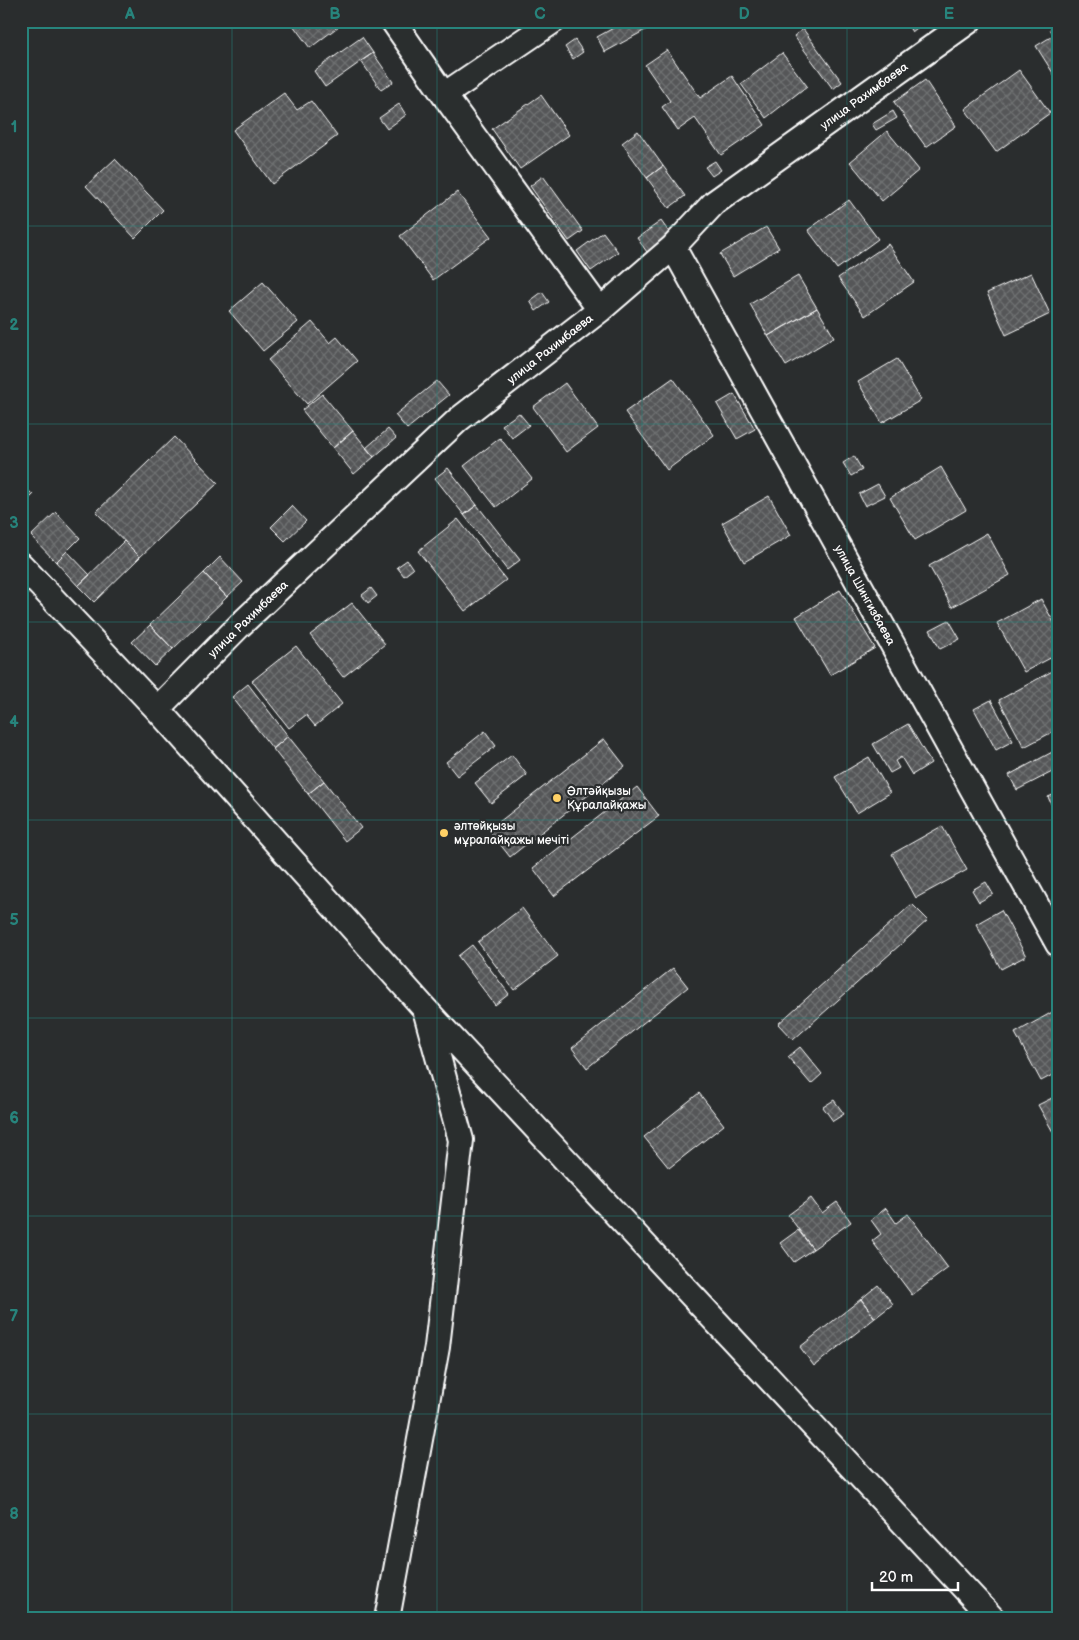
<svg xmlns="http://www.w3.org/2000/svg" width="1079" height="1640" font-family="'Balsamiq Sans',sans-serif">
  <defs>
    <pattern id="building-cross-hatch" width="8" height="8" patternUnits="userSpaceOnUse" patternTransform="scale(1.25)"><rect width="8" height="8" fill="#555758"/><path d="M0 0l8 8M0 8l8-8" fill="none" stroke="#6e7071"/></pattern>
  </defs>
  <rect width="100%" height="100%" fill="#2a2d2e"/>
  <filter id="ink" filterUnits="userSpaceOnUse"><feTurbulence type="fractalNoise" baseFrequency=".02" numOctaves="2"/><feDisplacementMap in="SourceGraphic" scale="10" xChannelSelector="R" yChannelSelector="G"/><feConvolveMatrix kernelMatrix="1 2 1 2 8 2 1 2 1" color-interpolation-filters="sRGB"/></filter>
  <g filter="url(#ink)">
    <!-- building -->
    <path fill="url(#building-cross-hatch)" stroke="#fff" d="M290,21H336L339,26L310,48Z
      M626,21H648L651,27L605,52L597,37Z
      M905,21H926L912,32Z
      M1058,24V81L1036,46L1054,35L1050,29Z
      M803,29L842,82L833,89L794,36Z
      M362,37L373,53L325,87L314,71Z
      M575,40L583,52L573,59L565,47Z
      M667,50L700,98L732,76L765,125L721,155L695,118L678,130L662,107L670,101L645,65Z
      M373,53L393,82L381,90L361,61Z
      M782,53L807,86L766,118L741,84Z
      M1019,70L1050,113L996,152L965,109Z
      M925,80L956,126L926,147L894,102Z
      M284,93L297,110L311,101L337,136L272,184L233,130Z
      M541,95L569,135L520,169L492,129Z
      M399,104L406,115L387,129L379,118Z
      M893,111L897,118L876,130L872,124Z
      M638,131L663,166L647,178L622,143Z
      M887,131L919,170L882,201L850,162Z
      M115,159L163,210L135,238L86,186Z
      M715,161L721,170L712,176L705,167Z
      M663,166L685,196L669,208L647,178Z
      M543,176L583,231L569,241L530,186Z
      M457,192L491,237L433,280L400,236Z
      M849,200L878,239L837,269L808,230Z
      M661,221L676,242L652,259L637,238Z
      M766,227L779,248L733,276L720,254Z
      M603,232L618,252L591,271L577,251Z
      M888,244L914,282L865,316L838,278Z
      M1031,273L1050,314L1006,335L987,293Z
      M798,276L817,308L768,336L750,304Z
      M263,282L298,322L263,351L229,311Z
      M542,292L549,302L536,311L530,301Z
      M817,308L834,337L786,366L768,336Z
      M312,322L330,343L337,337L357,361L307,404L268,360Z
      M897,359L921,400L882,423L858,382Z
      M673,378L714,435L667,470L625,412Z
      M437,381L449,395L407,429L395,415Z
      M565,383L598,428L566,452L533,407Z
      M322,394L353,431L333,448L302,410Z
      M734,394L755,429L737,439L717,404Z
      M519,413L529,425L512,438L502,425Z
      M388,429L396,438L374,457L366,448Z
      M353,431L374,457L354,474L333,448Z
      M174,437L218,483L140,557L96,512Z
      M500,438L532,479L496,507L464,466Z
      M854,456L862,470L851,476L843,463Z
      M941,467L966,510L915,540L890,498Z
      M448,468L477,505L464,515L435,478Z
      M21,483L33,495L21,507Z
      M878,484L885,496L865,506L859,494Z
      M769,496L791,535L744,562L722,523Z
      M477,505L520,560L507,570L464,515Z
      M292,506L306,521L285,541L271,527Z
      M56,512L80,538L56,562L31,536Z
      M458,519L506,580L465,611L418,551Z
      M987,533L1010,575L952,607L929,566Z
      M124,541L140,557L94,602L78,586Z
      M67,551L90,575L78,586L56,562Z
      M220,557L243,582L227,597L204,573Z
      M407,560L413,569L404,576L397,567Z
      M204,573L227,597L173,649L150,625Z
      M371,588L377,596L368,603L362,595Z
      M840,590L875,648L830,675L796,617Z
      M1041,599L1058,630V654L1024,672L997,623Z
      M352,603L385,644L343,677L310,635Z
      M949,620L960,639L940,649L930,630Z
      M150,625L173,649L155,666L132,642Z
      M296,646L342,704L315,726L306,715L289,728L252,681Z
      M1058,668V729L1024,747L999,700Z
      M248,684L288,736L273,749L232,697Z
      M991,700L1013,741L996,750L974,709Z
      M908,724L931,763L912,775L901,757L895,761L899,768L890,773L873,744Z
      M485,731L496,746L457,776L446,762Z
      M288,736L324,781L308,794L273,749Z
      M604,739L625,766L510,857L489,830Z
      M1058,749V769L1017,790L1009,775Z
      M512,755L527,775L491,803L475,783Z
      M869,757L890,793L857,813L835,777Z
      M324,781L361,828L345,841L308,794Z
      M637,787L659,816L554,896L533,868Z
      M1058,793V819L1048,797Z
      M942,826L967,870L916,898L892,854Z
      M986,882L993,894L979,902L972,890Z
      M912,904L928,920L793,1040L778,1024Z
      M522,908L558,956L514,990L478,942Z
      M1001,910L1026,956L1001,969L976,924Z
      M472,945L509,994L495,1005L458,956Z
      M673,968L688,987L587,1068L572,1048Z
      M1056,1010L1058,1013V1072L1041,1081L1015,1033Z
      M800,1047L822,1074L811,1084L788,1057Z
      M699,1093L724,1125L669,1168L644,1137Z
      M1058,1095V1141L1038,1105Z
      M834,1100L844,1114L833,1121L823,1107Z
      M811,1198L822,1213L837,1202L851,1222L813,1249L788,1215Z
      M886,1208L896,1223L908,1214L948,1268L912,1295L872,1241L881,1234L871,1220Z
      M798,1230L813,1249L794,1262L780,1243Z
      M878,1285L893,1304L875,1318L861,1299Z
      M861,1299L875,1318L814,1366L800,1347Z"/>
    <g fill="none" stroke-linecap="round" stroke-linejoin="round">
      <defs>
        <path id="street" d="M393,21L444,95L600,310
          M444,95L553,21
          M673,247L1058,944
          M21,565L157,709L425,1009L993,1619
          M157,709L240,625L458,420L600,310L673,247L714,203L969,21
          M387,1619L437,1347L461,1140L426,1013"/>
      </defs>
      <!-- street casing -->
      <use href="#street" stroke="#fff" stroke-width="28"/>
      <!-- street -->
      <use href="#street" stroke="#2a2d2e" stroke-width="24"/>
    </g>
  </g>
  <!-- grid -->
  <path fill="none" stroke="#27847c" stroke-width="1" stroke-opacity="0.55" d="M232,21V1619M437,21V1619M642,21V1619M847,21V1619M21,226H1058M21,424H1058M21,622H1058M21,820H1058M21,1018H1058M21,1216H1058M21,1414H1058"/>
  <!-- markers -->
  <g fill="#ffd166" stroke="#2a2d2e" stroke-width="2">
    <circle cx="557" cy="798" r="5"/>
    <circle cx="444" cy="833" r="5"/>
  </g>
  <g text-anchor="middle" stroke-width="4.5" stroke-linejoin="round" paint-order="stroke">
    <!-- street labels -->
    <g font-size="12" fill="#fff" stroke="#2a2d2e">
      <text transform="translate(864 96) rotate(-36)" y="4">улица Рахимбаева</text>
      <text transform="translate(550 349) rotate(-38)" y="4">улица Рахимбаева</text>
      <text transform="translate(865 595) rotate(61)" y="4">улица Шингизбаева</text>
      <text transform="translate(248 619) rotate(-44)" y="4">улица Рахимбаева</text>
    </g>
    <!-- poi labels -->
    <g font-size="12" fill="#fff" stroke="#2a2d2e" text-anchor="start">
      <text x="567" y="795">Әлтәйқызы<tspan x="567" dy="14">Құралайқажы</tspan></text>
      <text x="454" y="830">әлтөйқызы<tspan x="454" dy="14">мұралайқажы мечіті</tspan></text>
    </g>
  </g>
  <!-- margin -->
  <rect width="1079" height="1640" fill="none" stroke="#2a2d2e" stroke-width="55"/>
  <!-- scale -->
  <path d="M872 1582v8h86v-8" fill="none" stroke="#ffffff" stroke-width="2.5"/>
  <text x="879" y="1582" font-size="15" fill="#ffffff" stroke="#2a2d2e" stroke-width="4" paint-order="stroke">20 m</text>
  <rect x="28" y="28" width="1024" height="1584" fill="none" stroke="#27847c" stroke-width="2"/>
  <g font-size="16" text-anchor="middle" font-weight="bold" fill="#27847c">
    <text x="130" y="19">A</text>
    <text x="335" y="19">B</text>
    <text x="540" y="19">C</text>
    <text x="744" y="19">D</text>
    <text x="949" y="19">E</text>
    <text x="14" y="132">1</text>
    <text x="14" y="330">2</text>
    <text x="14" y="528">3</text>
    <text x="14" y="727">4</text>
    <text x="14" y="925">5</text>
    <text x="14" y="1123">6</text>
    <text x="14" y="1321">7</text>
    <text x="14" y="1519">8</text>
  </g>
</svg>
